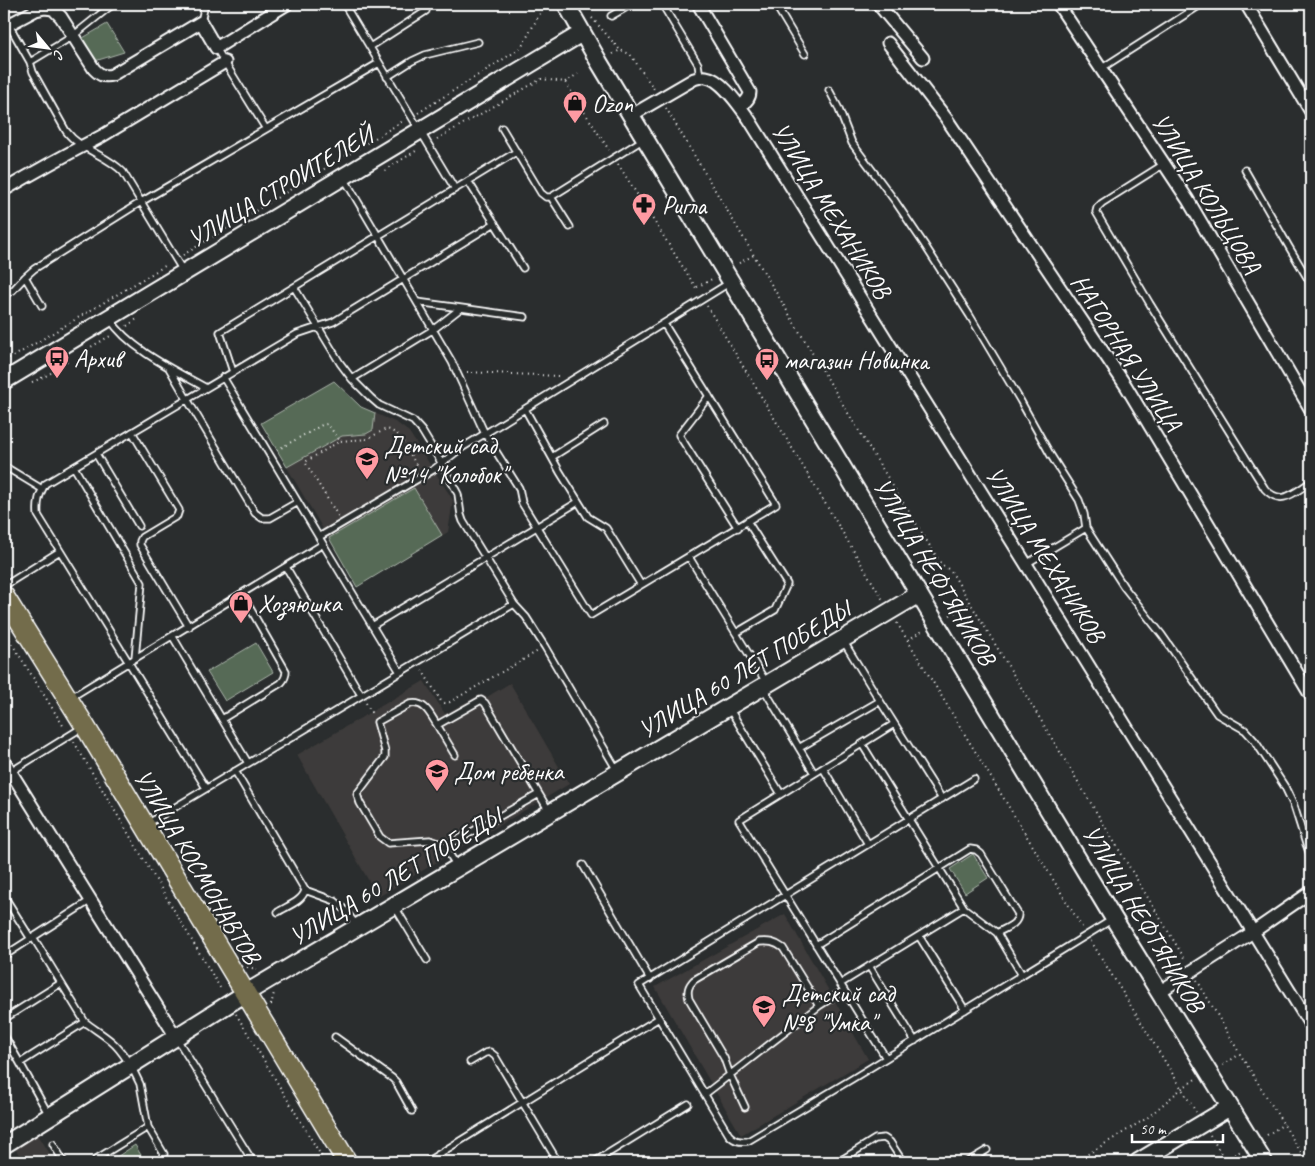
<svg xmlns="http://www.w3.org/2000/svg" width="1315" height="1166" font-family="Caveat,sans-serif">
  <rect width="100%" height="100%" fill="#2a2d2e"/>
  <filter id="ink" filterUnits="userSpaceOnUse"><feTurbulence type="fractalNoise" baseFrequency=".02" numOctaves="2"/><feDisplacementMap in="SourceGraphic" scale="10" xChannelSelector="R" yChannelSelector="G"/><feConvolveMatrix kernelMatrix="1 2 1 2 8 2 1 2 1" color-interpolation-filters="sRGB"/></filter>
  <g filter="url(#ink)">
    <!-- built -->
    <path fill="#3e3b3a" d="M334,381L361,407L397,423L409,432L453,500L448,532L357,587L261,423Z
      M424,681L445,714L479,695L487,697L510,683L569,784L378,897L297,755Z
      M785,914L868,1059L741,1135L655,987Z
      M37,1133L55,1162H24L14,1147Z"/>
    <!-- green -->
    <path fill="#576b57" stroke="#abb5ab" d="M107,24L124,52L95,61L81,39Z
      M334,381L361,407L375,413L373,430L366,434L342,436L287,467L261,423Z
      M414,488L442,535L357,587L329,538Z
      M256,643L273,672L225,701L207,672Z
      M973,854L988,878L965,893L950,869Z
      M135,1145L145,1162H109Z"/>
    <g fill="none" stroke-linecap="round" stroke-linejoin="round">
      <defs>
        <path id="lane" d="M91,4L108,8
          M344,4L455,189
          M662,4L698,64L700,77
          M775,4L805,54
          M611,16L632,4
          M201,22L205,4
          M9,25L30,62L33,72L66,131C81,151 106,154 123,172L183,271
          M370,47L426,11
          M216,48L266,129
          M30,62L73,36L108,8L114,4
          M1102,68L1202,4
          M387,77L412,61L425,55L478,42
          M829,90L838,107L852,143L895,201L924,244L970,316L1020,400L1050,454L1079,500L1084,514L1086,528
          M502,128L541,193L546,197H551L644,139
          M1164,164L1102,203L1097,208L1096,212L1150,304L1265,489C1282,507 1294,492 1311,482
          M1245,170L1289,247L1311,284
          M344,178L452,362L485,434L519,488L522,503L591,615L776,504L664,324
          M468,181L523,268
          M551,197L570,227
          M294,287L340,363L352,379L371,398L379,405L413,421L422,431L442,464L458,494L461,515L463,521L514,604L526,617L545,647L618,772
          M4,295L13,290L25,277
          M417,302L461,308
          M42,306L25,277L34,269L141,202L379,63
          M110,319C129,349 176,371 206,388
          M169,368L187,399L255,513L262,518H270L298,502
          M233,372L220,332L516,152
          M352,379L434,329L461,308L525,317
          M709,396L679,435L738,528
          M525,409L560,472L588,517L606,528L641,585
          M132,432L179,510L177,516L142,537L140,541V545L189,627
          M96,454L139,526
          M552,457L604,424
          M4,466L42,489
          M74,467L142,583L135,658
          M319,537L433,470L460,449L729,283
          M323,544L400,672
          M689,557L766,682
          M1026,564L1086,528L1124,587L1162,635L1217,714L1245,730L1255,741L1285,787L1294,806L1306,844L1311,857
          M286,567L361,695
          M4,586L60,551
          M372,626L578,502
          M736,633L775,610L787,584L747,521
          M173,637L248,763
          M844,642L880,701L942,799
          M764,689L814,773
          M70,698L323,544L223,377
          M729,708L781,794
          M222,719L281,683C285,679 286,676 286,671L242,594
          M437,725C430,714 425,701 410,704L377,722L385,751V757L357,794L360,803L380,837L388,843L430,840L436,842L445,847L539,794
          M862,744L964,908L997,933L1022,975
          M799,748L880,701
          M455,755L437,725L481,700L485,703L549,811
          M823,768L868,844
          M235,771L305,890C303,901 287,906 278,912
          M4,776L83,727
          M974,779L639,985L729,1135C735,1141 739,1142 748,1141L852,1079L1113,919
          M206,788L38,515C37,502 39,495 45,484L297,334L333,322L495,223
          M147,824L514,604
          M445,847L457,866
          M583,865L650,979
          M305,890L335,901L344,909L357,926
          M4,896L31,939
          M395,907L427,960
          M919,936L965,1010
          M816,945L970,849L976,850L981,854L1018,914C1018,925 1005,928 997,933
          M4,956L91,900
          M869,966L915,1041
          M840,984L964,908
          M4,1019L61,983
          M85,1022C94,1029 103,1034 111,1041C122,1050 134,1070 140,1084L148,1127L164,1154L162,1162
          M4,1035L20,1063L85,1022L33,937
          M335,1037L392,1078L396,1082L412,1111
          M177,1039L253,1162
          M886,1058L739,820L894,724
          M470,1062L485,1053L490,1052L495,1056L558,1162
          M20,1063L49,1115
          M705,1094L819,1006L833,997L844,991
          M745,1107L730,1075L724,1058L689,999C687,991 688,986 694,980L759,942C769,941 775,942 783,948L819,1006
          M53,1144L64,1162
          M95,1162L96,1159L148,1127
          M426,1162L659,1018
          M594,1162L688,1104
          M838,1162L875,1139L884,1138L890,1142L903,1162
          M967,1162L987,1150"/>
        <path id="street" d="M698,4L750,92C750,99 745,102 740,107
          M878,4L923,58
          M1058,4L1188,200L1311,410
          M1246,4L1311,112
          M4,27L36,10L45,8L53,9L61,17L94,69C100,75 103,77 112,75L201,22L216,48L287,4
          M888,43L946,118L1126,386L1311,696
          M632,115L694,79C698,78 702,76 706,77C722,79 740,107 749,119L1026,564L1311,1026
          M4,190C36,171 69,153 102,136L225,62
          M4,761L176,1037
          M1159,992L1253,932L1311,892"/>
        <path id="secondary" d="M566,4L599,62L1114,919L1264,1162
          M4,381L582,33
          M4,1145L246,993L919,594
          M1138,1162L1230,1107"/>
        <path id="primary" d="M4,596L85,726L347,1162"/>
      </defs>
      <!-- lane casing -->
      <use href="#lane" stroke="#fff" stroke-width="9"/>
      <!-- street casing -->
      <use href="#street" stroke="#fff" stroke-width="15"/>
      <!-- secondary casing -->
      <use href="#secondary" stroke="#fff" stroke-width="20"/>
      <!-- primary casing -->
      <use href="#primary" stroke="#fff" stroke-width="22"/>
      <!-- path -->
      <path stroke="#fff" stroke-width="2" stroke-dasharray="1 4" stroke-linecap="butt" d="M592,18L620,50
        M613,54L620,50L630,54L654,89
        M565,82L578,74
        M666,108L851,418L941,564L951,571L1186,961
        M418,113L521,48L543,8
        M437,139L541,79L565,82L609,150
        M618,164L698,291
        M385,170L419,149
        M183,255L403,121
        M739,263L754,255
        M697,287L712,279
        M707,306L883,600
        M127,326L137,319
        M87,349L112,335
        M4,358H11L168,264
        M467,372L559,376
        M32,382C47,376 59,369 70,359
        M277,450L322,425L327,424L329,426L340,441
        M338,516L305,462L340,441L367,439L386,429L390,430L400,436L418,468
        M4,565L9,574
        M950,615L971,604
        M897,623L1082,927
        M4,631L64,727
        M908,640L923,630
        M422,670L441,701L445,703L450,702L538,651
        M366,703L372,714
        M74,742L222,991
        M1091,941L1196,1112
        M247,967L257,969
        M1197,980L1240,1054L1307,1162
        M271,1005L274,993
        M236,1014L325,1162
        M1223,1065L1240,1054
        M1210,1135L1225,1160L1241,1151
        M1267,1135L1284,1124
        M362,1157L365,1162
        M1075,1162L1147,1118L1181,1089L1197,1078
        M1222,1162L1225,1160L1229,1162"/>
      <!-- lane -->
      <use href="#lane" stroke="#2a2d2e" stroke-width="5.5"/>
      <!-- street -->
      <use href="#street" stroke="#2a2d2e" stroke-width="11"/>
      <!-- secondary -->
      <use href="#secondary" stroke="#2a2d2e" stroke-width="16"/>
      <!-- primary -->
      <use href="#primary" stroke="#736c4b" stroke-width="19"/>
    </g>
  </g>
  <!-- icons -->
  <defs>
    <symbol id="shop-pin" viewBox="-11 -11 22 30"><path d="M0 17L-7.5 6A9.5 9.5 0 1 1 7.5 6Z" fill="#ff9aa2" stroke="#2a2d2e"/><path d="M-5-2.5h2.3a2.7 3.5 0 0 1 5.4 0H5L5.5 6h-11ZM-1.5-2.5h3a1.5 2.3 0 0 0-3 0Z" fill="#111"/></symbol>
    <symbol id="pharmacy-pin" viewBox="-11 -11 22 30"><path d="M0 17L-7.5 6A9.5 9.5 0 1 1 7.5 6Z" fill="#ff9aa2" stroke="#2a2d2e"/><path d="M-2-6h4v4h4v4h-4v4h-4v-4h-4v-4h4Z" fill="#111"/></symbol>
    <symbol id="bus-pin" viewBox="-11 -11 22 30"><path d="M0 17L-7.5 6A9.5 9.5 0 1 1 7.5 6Z" fill="#ff9aa2" stroke="#2a2d2e"/><path d="M-5-6H5V4H4V6H2V4H-2V6H-4V4H-5ZM-3.5-4V0h7V-4ZM-3.5 1.2v1.5H-2V1.2ZM2 1.2v1.5H3.5V1.2Z" fill="#111"/></symbol>
    <symbol id="school-pin" viewBox="-11 -11 22 30"><path d="M0 17L-7.5 6A9.5 9.5 0 1 1 7.5 6Z" fill="#ff9aa2" stroke="#2a2d2e"/><path d="M0-5L7-2L0 1L-7-2ZM-4 1L0 2.5L4 1V4Q0 6-4 4Z" fill="#111"/></symbol>
  </defs>
  <g fill-rule="evenodd">
    <use href="#shop-pin" x="561" y="89" width="28" height="38"/>
    <use href="#pharmacy-pin" x="630" y="191" width="28" height="38"/>
    <use href="#bus-pin" x="43" y="344" width="28" height="38"/>
    <use href="#bus-pin" x="753" y="346" width="28" height="38"/>
    <use href="#school-pin" x="353" y="445" width="28" height="38"/>
    <use href="#shop-pin" x="227" y="589" width="28" height="38"/>
    <use href="#school-pin" x="423" y="757" width="28" height="38"/>
    <use href="#school-pin" x="750" y="993" width="28" height="38"/>
  </g>
  <g text-anchor="middle" stroke-width="4.5" stroke-linejoin="round" paint-order="stroke">
    <!-- poi labels -->
    <g font-size="25" fill="#fff" stroke="#2a2d2e" text-anchor="start">
      <text x="592" y="112">Ozon</text>
      <text x="662" y="214">Ригла</text>
      <text x="74" y="367">Архив</text>
      <text x="784" y="369">магазин Новинка</text>
      <text x="384" y="454">Детский сад<tspan x="384" dy="29">№14 "Колобок"</tspan></text>
      <text x="258" y="612">Хозяюшка</text>
      <text x="454" y="780">Дом ребенка</text>
      <text x="782" y="1002">Детский сад<tspan x="782" dy="29">№8 "Умка"</tspan></text>
    </g>
    <!-- street labels -->
    <g font-size="25" fill="#fff" stroke="#2a2d2e">
      <text transform="translate(280 186) rotate(-31)" y="9">УЛИЦА СТРОИТЕЛЕЙ</text>
      <text transform="translate(1207 193) rotate(58)" y="9">УЛИЦА КОЛЬЦОВА</text>
      <text transform="translate(832 210) rotate(58)" y="9">УЛИЦА МЕХАНИКОВ</text>
      <text transform="translate(1127 352) rotate(57)" y="9">НАГОРНАЯ УЛИЦА</text>
      <text transform="translate(1046 554) rotate(58)" y="9">УЛИЦА МЕХАНИКОВ</text>
      <text transform="translate(935 571) rotate(59)" y="9">УЛИЦА НЕФТЯНИКОВ</text>
      <text transform="translate(744 669) rotate(-31)" y="9">УЛИЦА 60 ЛЕТ ПОБЕДЫ</text>
      <text transform="translate(198 866) rotate(59)" y="9">УЛИЦА КОСМОНАВТОВ</text>
      <text transform="translate(395 876) rotate(-31)" y="9">УЛИЦА 60 ЛЕТ ПОБЕДЫ</text>
      <text transform="translate(1144 918) rotate(59)" y="9">УЛИЦА НЕФТЯНИКОВ</text>
    </g>
  </g>
  <!-- margin -->
  <rect width="1315" height="1166" fill="none" stroke="#2a2d2e" stroke-width="20"/>
  <rect x="10" y="10" width="1295" height="1146" fill="none" stroke="#fff" stroke-width="2" filter="url(#ink)"/>
  <!-- north arrow -->
  <g transform="translate(48 48) rotate(119)" stroke="#2a2d2e" stroke-width="4" paint-order="stroke">
  <path d="M0-4L9 19L0 12L-9 19Z" fill="#ffffff"/>
  <text y="-8" font-size="14" font-weight="bold" text-anchor="middle" fill="#ffffff">С</text>
  </g>
  <!-- scale -->
  <path d="M1132 1134v8h91v-8" fill="none" stroke="#ffffff" stroke-width="2.5"/>
  <text x="1140" y="1134" font-size="15" fill="#ffffff" stroke="#2a2d2e" stroke-width="4" paint-order="stroke">50 m</text>
</svg>
